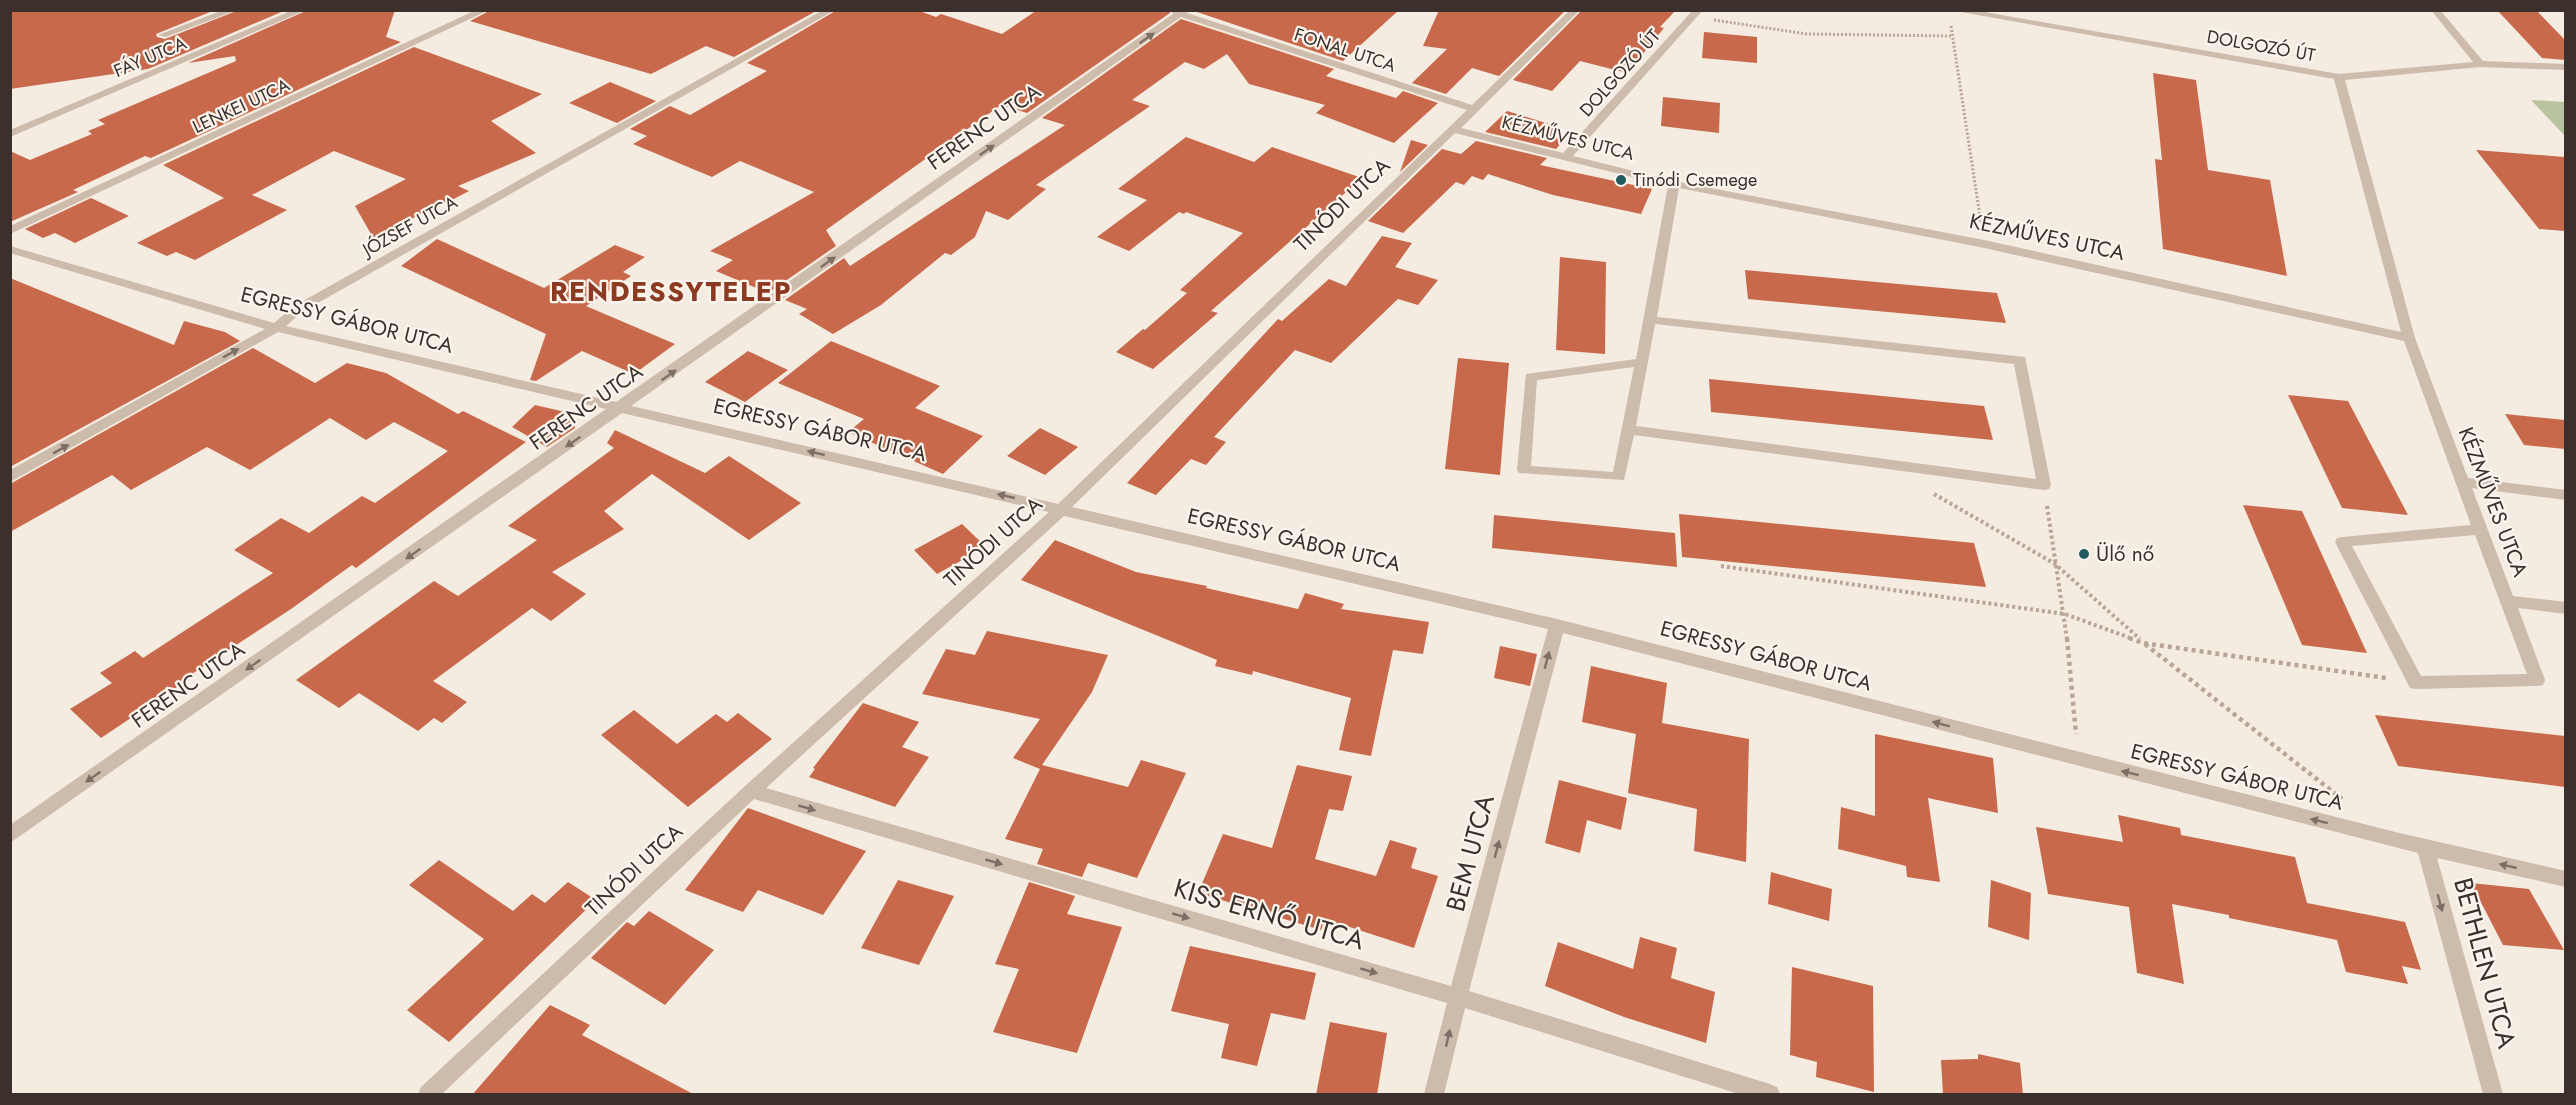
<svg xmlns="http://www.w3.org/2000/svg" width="2576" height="1105" font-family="Jost,sans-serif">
  <rect width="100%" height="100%" fill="#f4ebe1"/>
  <!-- green -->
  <path fill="#b8c4a0" d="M2531,100L2565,102V136Z"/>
  <!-- building -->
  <path fill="#c8694b" d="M10,10H215L156,34L157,37L165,39L239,10H286L148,69L10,89Z
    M308,10H395L386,37L401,42L151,158L145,156L73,190L78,192L10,222V151L30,160L92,134L88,131L105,124L98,120L236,61L235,56L188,63Z
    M491,10H818L734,57L706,46L651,74L470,21Z
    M837,10H917L936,17L941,14L1002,34L1037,10H1169L1170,13L1027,113L1001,105L826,230L836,246L768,293L716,271L733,260L710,251L814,192L740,161L712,177L633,144L647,136L630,129L670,106L690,115L767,71L747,63Z
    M1191,10H1399L1343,61Z
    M1439,10H1566L1499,76L1472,68L1446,94L1412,83L1447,49L1423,46Z
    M1582,10H1676L1660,27L1664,28L1627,73L1580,61L1552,91L1513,80Z
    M2497,10H2536L2565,40V60L2542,58Z
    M1181,19L1334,69L1326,76L1396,98L1403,91L1438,103L1394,143L1316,113L1325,105L1249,84L1227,54L1204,69L1185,62L1132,100L1150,106L1036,185L1046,189L1008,220L986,211L975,237L951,255L945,253L881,305L833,334L799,314L807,309L785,300L844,258L850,266L1065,125L1042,118Z
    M1704,32L1757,37V63L1702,58Z
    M414,47L542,94L491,121L536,153L458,186L469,191L427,213L425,211L375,241L355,206L406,179L334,151L252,195L287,210L195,260L176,252L167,256L137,243L224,198L163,165Z
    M2153,73L2196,80L2208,170L2270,180L2287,276L2163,249L2155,159L2162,160Z
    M610,82L656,101L617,123L569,103Z
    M1663,97L1720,103L1719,133L1661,126Z
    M1507,111L1562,128L1554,137L1564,140L1556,149L1485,132Z
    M1186,137L1254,162L1272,147L1362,178L1211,311L1218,313L1153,369L1116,352L1143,329L1145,330L1187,293L1180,290L1243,233L1186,212L1184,214L1179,212L1129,251L1097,237L1147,200L1118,189Z
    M1411,140L1428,145L1400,172Z
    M1476,141L1547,158L1540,165L1652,189L1641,214L1553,195L1488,174L1483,180L1472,176L1464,185L1456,182L1403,233L1368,221L1442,149L1461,154Z
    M2476,150L2565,157V231L2539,229Z
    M91,198L129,216L75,243L55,233L43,238L25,229Z
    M1382,236L1412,243L1395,267L1438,280L1418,305L1398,299L1331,363L1295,350L1214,437L1226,442L1206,465L1191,459L1156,495L1127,483L1278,319L1282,321L1329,279L1346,286Z
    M437,239L544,288L615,245L645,257L623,272L631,276L586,306L675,344L634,374L582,351L536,381L530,380L546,334L401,266Z
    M1560,257L1606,262L1605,354L1556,350Z
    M1745,270L1997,293L2006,323L1748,299Z
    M10,278L174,345L184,321L225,332L240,341L10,467Z
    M831,341L940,386L915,408L983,436L943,474L848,432L864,419L778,383Z
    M253,348L315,383L347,363L386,373L458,414L463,411L526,442L356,568L352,565L291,609L175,685L177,687L101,738L70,709L112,683L100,673L135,651L143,658L273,573L234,550L281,518L309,533L362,496L375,503L448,451L394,422L366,440L330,418L250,470L207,447L131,490L112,475L10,532V484Z
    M748,351L788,370L745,402L705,382Z
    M1458,358L1509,363L1500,475L1445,469Z
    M1709,379L1984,406L1993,440L1711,412Z
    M2288,395L2348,401L2408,515L2342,508Z
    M535,405L574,414L575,428L547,447L512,427Z
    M2505,414L2565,420V449L2524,445Z
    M1040,428L1078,447L1045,475L1007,456Z
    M615,430L705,473L729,456L801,503L749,540L652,474L604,511L624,529L552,572L586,594L551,621L532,608L433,681L467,702L442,723L434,718L418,731L359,693L339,708L296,680L434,581L458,596L537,540L508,526L614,448L607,443Z
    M2243,505L2302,511L2367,653L2302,645Z
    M1679,514L1974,543L1986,587L1682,557Z
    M1494,515L1675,533L1677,567L1492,548Z
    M962,524L986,547L937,574L914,550Z
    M1055,540L1136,572L1207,586L1206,588L1298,609L1305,593L1344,604L1341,609L1429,622L1423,654L1393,650L1371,756L1339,750L1351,698L1253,671L1252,675L1215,666L1217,660L1021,580Z
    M987,631L1108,655L1092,692L1042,765L1128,787L1141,760L1186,773L1137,878L1088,863L1082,877L1037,864L1043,849L1005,839L1040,769L1013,758L1040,719L922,694L946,649L975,655Z
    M1500,646L1537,654L1530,686L1494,678Z
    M1591,666L1667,683L1662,723L1749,739L1746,862L1694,851L1697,809L1628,793L1636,734L1582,722Z
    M863,703L919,722L902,747L929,757L895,807L809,777L815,769L813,768Z
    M634,710L677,744L716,714L727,722L738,713L772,739L688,807L601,735Z
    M2375,715L2565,736V787L2398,766Z
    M1875,734L1993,758L1998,813L1928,798L1940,882L1907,877L1906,866L1838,849L1841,807L1875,816Z
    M1297,765L1352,776L1343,811L1329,809L1315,859L1376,876L1390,840L1417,848L1411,868L1438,876L1414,948L1325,919L1321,930L1198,893L1223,834L1272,848Z
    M1559,780L1627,798L1621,830L1587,820L1580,853L1545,843Z
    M748,808L866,851L823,915L758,890L743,912L685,890Z
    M2118,815L2180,828L2181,835L2295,857L2307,903L2405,922L2421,970L2402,966L2408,984L2346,972L2337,940L2229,918V915L2172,904L2184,984L2137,973L2129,907L2048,894L2036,827L2123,842Z
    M439,860L513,911L532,894L545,903L568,882L596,900L449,1042L407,1010L484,939L409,885Z
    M1771,872L1832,889L1829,921L1768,904Z
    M898,880L954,896L919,965L861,948Z
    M1991,880L2031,893L2029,940L1988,927Z
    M1029,882L1075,896L1067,914L1122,927L1077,1053L993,1032L1019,969L995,964Z
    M2471,883L2529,889L2564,950L2503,945Z
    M649,911L714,950L665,1005L591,958L627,922L634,926Z
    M1640,937L1677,948L1671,978L1715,992L1706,1043L1624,1017L1545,986L1558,942L1633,969Z
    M1190,946L1316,973L1305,1020L1271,1013L1257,1066L1221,1058L1229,1024L1171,1011Z
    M1792,967L1873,986L1874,1092L1816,1077L1817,1062L1790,1055Z
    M550,1005L590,1025L582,1035L695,1095H472Z
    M1330,1022L1387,1033L1377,1095H1316Z
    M1978,1054L2020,1063L2023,1095H1943L1941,1060L1978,1059Z"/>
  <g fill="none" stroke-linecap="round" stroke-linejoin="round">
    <!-- path-far2 -->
    <path stroke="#b9a596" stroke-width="3" stroke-dasharray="2 2" stroke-linecap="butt" d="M1714,20L1807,34L1952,36
      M1951,26L1981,223"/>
    <!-- path-far1 -->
    <path stroke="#b9a596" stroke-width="4" stroke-dasharray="3 3" stroke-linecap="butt" d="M1934,494L2055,564L2140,639
      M2047,506L2067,639
      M1721,566L2065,614L2133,639"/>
    <!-- path -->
    <path stroke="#b9a596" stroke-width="4.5" stroke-dasharray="4 4" stroke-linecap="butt" d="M2067,638L2076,734
      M2129,638L2143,643L2386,678
      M2145,644L2342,799"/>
    <!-- minor -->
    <path fill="#cdbbac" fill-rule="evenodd" d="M223,10H237L166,37L158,35Z
      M293,10H306L10,137V130Z
      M476,10H489L10,234V226Z
      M823,10H835L302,312L286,326L616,402L1173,14L1171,10H1189L1187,13L1472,105L1570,10H1580L1461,128L1563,153L1693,10H1703L1573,156L1674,181L1984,240L2401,332L2334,79L1950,10H1973L2339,74L2473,62L2431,10H2440L2483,61L2566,64V70L2480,67L2345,80L2415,338L2468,478L2566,490V500L2472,488L2513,596L2566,602V614L2518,608L2545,680L2543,685L2537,686L2416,689L2410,688L2335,542L2337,538L2342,537L2471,525L2404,341L1984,248L1679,188L1657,317L2025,357L2051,485L2049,489L2044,490L1634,435L1624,480L1519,473L1517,470L1526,374L1636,359L1668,186L1455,133L1072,507L1557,619L2395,832L2566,871V887L2437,858L2503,1094H2483L2418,853L1563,633L1469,991L1770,1084L1777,1087L1780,1094H1739L1465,1008L1444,1094H1424L1447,1003L754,799L442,1094H418L421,1087L745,786L1049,512L622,413L10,843V825L606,409L278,332L10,482V470L265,329L10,253V246L274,323L294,306ZM1181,17L1467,110L1058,504L631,406ZM1655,324L2014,364L2036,479L1636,426ZM1634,367L1613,472L1531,466L1537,380ZM1064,516L1548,629L1451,986L766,788ZM2475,535L2527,674L2421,676L2352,546Z"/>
  </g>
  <!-- one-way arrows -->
  <defs><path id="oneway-solid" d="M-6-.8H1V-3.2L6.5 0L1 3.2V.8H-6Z" transform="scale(1.5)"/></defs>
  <g fill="#7d6f65">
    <use href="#oneway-solid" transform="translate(1147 38) rotate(-35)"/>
    <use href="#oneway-solid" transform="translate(987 150) rotate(-35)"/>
    <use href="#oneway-solid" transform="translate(828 262) rotate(-35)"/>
    <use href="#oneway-solid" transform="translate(231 353) rotate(-29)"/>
    <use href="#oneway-solid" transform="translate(669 375) rotate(-35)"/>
    <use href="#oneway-solid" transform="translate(573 442) rotate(145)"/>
    <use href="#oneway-solid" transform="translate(61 449) rotate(-29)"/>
    <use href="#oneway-solid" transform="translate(816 453) rotate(-167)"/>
    <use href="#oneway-solid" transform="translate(1006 496) rotate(-167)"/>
    <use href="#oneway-solid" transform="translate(413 554) rotate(145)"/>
    <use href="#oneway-solid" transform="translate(1547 660) rotate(-75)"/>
    <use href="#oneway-solid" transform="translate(253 665) rotate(145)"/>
    <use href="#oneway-solid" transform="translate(1941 724) rotate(-165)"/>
    <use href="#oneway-solid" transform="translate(2130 773) rotate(-166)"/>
    <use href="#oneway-solid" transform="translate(93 777) rotate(145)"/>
    <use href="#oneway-solid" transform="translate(807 808) rotate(16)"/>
    <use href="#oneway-solid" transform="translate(2319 821) rotate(-166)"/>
    <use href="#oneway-solid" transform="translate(1497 849) rotate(-75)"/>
    <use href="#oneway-solid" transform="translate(994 862) rotate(16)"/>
    <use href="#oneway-solid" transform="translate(2508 866) rotate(-167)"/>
    <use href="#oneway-solid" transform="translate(2440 903) rotate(75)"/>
    <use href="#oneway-solid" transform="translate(1181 916) rotate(16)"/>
    <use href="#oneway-solid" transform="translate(1369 971) rotate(16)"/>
    <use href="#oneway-solid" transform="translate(1448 1038) rotate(-77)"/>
  </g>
  <!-- markers -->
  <g fill="#1f5a5e" stroke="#fbf5ee" stroke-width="2">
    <circle cx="1621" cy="180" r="6"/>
    <circle cx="2084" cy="554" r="6"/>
  </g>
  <g text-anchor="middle" stroke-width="4.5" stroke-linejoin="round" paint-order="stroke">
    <!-- far-street labels -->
    <g font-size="18" fill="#3b302b" stroke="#fbf5ee">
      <text transform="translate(2261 46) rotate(10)" y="6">DOLGOZÓ ÚT</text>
      <text transform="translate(1345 50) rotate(18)" y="6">FONAL UTCA</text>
      <text transform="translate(150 57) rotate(-23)" y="6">FÁY UTCA</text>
      <text transform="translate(1620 73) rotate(-48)" y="6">DOLGOZÓ ÚT</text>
      <text transform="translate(241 106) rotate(-25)" y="6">LENKEI UTCA</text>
      <text transform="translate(1568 138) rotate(14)" y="6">KÉZMŰVES UTCA</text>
      <text transform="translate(410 226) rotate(-29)" y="6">JÓZSEF UTCA</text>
    </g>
    <!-- far-poi labels -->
    <g font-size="18" fill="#3b302b" stroke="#fbf5ee" text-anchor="start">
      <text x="1633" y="186">Tinódi Csemege</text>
    </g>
    <!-- street labels -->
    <g font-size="21" fill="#3b302b" stroke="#fbf5ee">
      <text transform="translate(984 127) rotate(-35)" y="7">FERENC UTCA</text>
      <text transform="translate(1342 205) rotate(-44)" y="7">TINÓDI UTCA</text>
      <text transform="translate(2047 237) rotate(12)" y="7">KÉZMŰVES UTCA</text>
      <text transform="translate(347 320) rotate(14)" y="7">EGRESSY GÁBOR UTCA</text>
      <text transform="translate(586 407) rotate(-35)" y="7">FERENC UTCA</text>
      <text transform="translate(820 430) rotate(13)" y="7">EGRESSY GÁBOR UTCA</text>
      <text transform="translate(2493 502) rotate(69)" y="7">KÉZMŰVES UTCA</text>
      <text transform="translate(1294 540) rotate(13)" y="7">EGRESSY GÁBOR UTCA</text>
      <text transform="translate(993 542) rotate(-42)" y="7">TINÓDI UTCA</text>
      <text transform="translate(1766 656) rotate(15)" y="7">EGRESSY GÁBOR UTCA</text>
      <text transform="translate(188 685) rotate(-35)" y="7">FERENC UTCA</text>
      <text transform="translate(2237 777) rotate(14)" y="7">EGRESSY GÁBOR UTCA</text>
      <text transform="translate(634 870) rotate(-43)" y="7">TINÓDI UTCA</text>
    </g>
    <!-- poi labels -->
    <g font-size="21" fill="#3b302b" stroke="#fbf5ee" text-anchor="start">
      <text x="2096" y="561">Ülő nő</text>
    </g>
    <!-- near-street labels -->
    <g font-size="26" fill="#3b302b" stroke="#fbf5ee">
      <text transform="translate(1470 853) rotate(-75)" y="9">BEM UTCA</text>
      <text transform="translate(1269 914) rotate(16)" y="9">KISS ERNŐ UTCA</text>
      <text transform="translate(2485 963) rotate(75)" y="9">BETHLEN UTCA</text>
    </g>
    <!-- district labels -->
    <g font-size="27" font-weight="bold" letter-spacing="1.5" fill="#8c3b22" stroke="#fbf5ee">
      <text x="671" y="301">RENDESSYTELEP</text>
    </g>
  </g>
  <!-- border -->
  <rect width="2576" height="1105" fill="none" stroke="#3b302b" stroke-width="24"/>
</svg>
